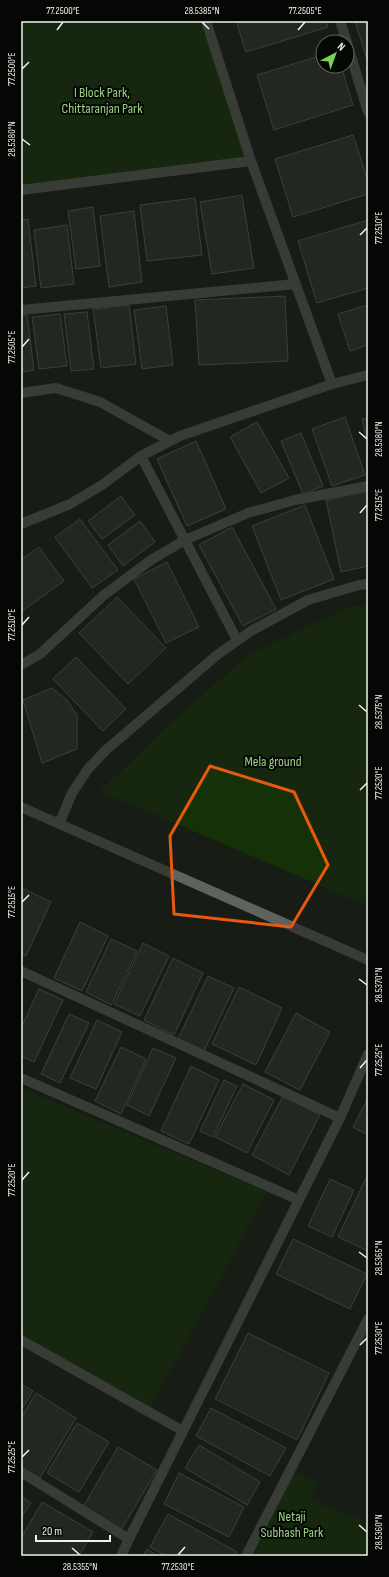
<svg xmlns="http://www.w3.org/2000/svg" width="389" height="1577" font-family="'Sofia Sans Condensed',sans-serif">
  <rect width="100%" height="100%" fill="#171d15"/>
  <!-- green -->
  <path fill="#143107" d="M21,21H200L251,161L21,190Z
    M368,604V906L100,791L169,725L246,657L346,608Z
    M21,1088L267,1192L145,1417L21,1339Z
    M289,1469L318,1483L310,1499L368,1523V1556H240L263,1510Z"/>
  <!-- building -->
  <path fill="#2f352d" stroke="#636b61" d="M236,21H326L328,27L246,52Z
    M355,21H368V63Z
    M323,55V66H341L353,105L274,130L257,75Z
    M353,135L368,181V194L293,217L275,159Z
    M242,195L254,268L212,274L200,202Z
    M195,198L202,255L147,261L140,205Z
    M93,207L100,266L76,269L68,211Z
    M134,211L142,282L109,287L100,216Z
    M28,219L36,286L21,288V220Z
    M368,220V288L317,303L298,241Z
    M67,225L74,284L41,288L34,230Z
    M285,296L288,361L199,365L195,300Z
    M129,305L136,364L101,368L93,309Z
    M368,305V345L350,351L338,314Z
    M166,306L173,365L142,369L134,310Z
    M87,312L94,369L71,371L64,314Z
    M60,314L67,366L39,369L32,317Z
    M21,315H27L34,370L21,372Z
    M345,417L365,475L332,486L312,429Z
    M368,418V447L362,419Z
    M257,422L289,478L261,493L230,437Z
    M301,433L323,486L303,494L281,441Z
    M196,441L226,509L187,526L157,459Z
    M368,491V566L341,572L326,500Z
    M121,496L135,515L102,539L88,521Z
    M305,505L334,579L281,600L252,526Z
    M80,519L118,570L92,588L55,537Z
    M140,521L155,542L123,566L108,545Z
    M232,527L276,609L243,626L199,545Z
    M39,547L64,581L21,612V560Z
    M167,562L199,627L166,643L134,579Z
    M117,597L166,648L128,684L79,633Z
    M76,657L126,709L103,731L53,679Z
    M52,688L66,699L77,715V749L42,763L23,700Z
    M22,888L51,902L26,956L21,954Z
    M80,922L108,936L82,991L54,978Z
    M111,939L137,951L111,1005L86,992Z
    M143,943L169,956L140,1016L114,1004Z
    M173,958L203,973L174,1035L144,1020Z
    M208,976L234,988L204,1051L178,1039Z
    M239,987L282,1008L256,1065L212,1044Z
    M39,989L63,1000L34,1062L21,1056V1028Z
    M296,1013L330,1032L300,1090L265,1072Z
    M69,1014L89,1023L60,1083L41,1074Z
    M97,1020L122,1032L96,1089L70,1078Z
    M121,1047L146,1059L121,1114L95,1101Z
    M153,1048L176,1058L149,1116L127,1105Z
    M191,1066L219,1080L189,1144L161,1131Z
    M224,1080L237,1086L213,1137L200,1131Z
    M243,1084L274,1100L247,1153L215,1137Z
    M283,1096L320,1115L289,1175L252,1155Z
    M368,1098V1135L353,1127Z
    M368,1174V1251L338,1237Z
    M330,1179L354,1190L332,1237L308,1226Z
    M293,1239L367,1274L350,1309L276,1274Z
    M248,1333L329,1373L297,1440L215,1399Z
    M21,1384L33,1391L21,1411Z
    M36,1393L76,1418L40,1478L21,1467V1418Z
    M211,1408L286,1448L270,1476L196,1436Z
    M77,1423L109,1442L79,1492L47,1473Z
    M199,1445L260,1482L247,1505L185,1468Z
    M118,1447L157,1470L121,1530L83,1507Z
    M179,1473L244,1507L229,1537L164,1504Z
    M21,1496L31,1503L21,1518Z
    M42,1502L93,1532L79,1556H21V1538Z
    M168,1514L237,1552L234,1556H166L150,1547Z
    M147,1549L158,1556H143Z"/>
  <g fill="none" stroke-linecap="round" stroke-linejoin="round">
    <!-- street -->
    <path stroke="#5f625e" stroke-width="10" d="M206,21L251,161L332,384
      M340,21L347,42
      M347,43L368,112
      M21,190L251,161
      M21,310L296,284
      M21,393L56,388L100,402L170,441
      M141,456L237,640
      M21,524L70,504L102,485L141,456L180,436L332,384L368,375
      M21,665L40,654L104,595L151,560L185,540L248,513L295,500L368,486
      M21,807L368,960
      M59,824L72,793L88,769L106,750L217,655L251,631L308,600L359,585L368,584
      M21,971L340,1118
      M21,1078L299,1200
      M21,1340L183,1431
      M21,1472L129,1539
      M121,1556L129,1539L340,1118L368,1054
      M246,1556L368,1319"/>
  </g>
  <!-- marked area -->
  <path d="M0 0H389V1577H0ZM210,766L294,792L328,865L291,927L174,914L170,836Z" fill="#171d15" fill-opacity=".55" fill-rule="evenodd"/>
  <path fill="none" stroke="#e8590c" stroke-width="3" stroke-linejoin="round" d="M210,766L294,792L328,865L291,927L174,914L170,836Z"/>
  <!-- ticks -->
  <path fill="none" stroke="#eff3ed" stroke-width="1.5" d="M202,22L209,29M57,30L63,22M298,30L305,22M22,69L29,62M22,139L30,145M360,235L367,228M22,347L29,339M359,432L367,439M360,513L367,505M22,625L29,617M359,705L367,712M360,790L367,783M22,902L29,895M359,979L367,985M360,1068L367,1060M22,1180L29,1172M359,1252L367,1258M360,1345L367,1338M22,1457L29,1450M359,1525L367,1532M72,1548L80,1555M178,1555L185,1547"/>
  <g text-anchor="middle" stroke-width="4" stroke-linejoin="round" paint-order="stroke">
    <!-- park labels -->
    <g font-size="14" fill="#98d383" stroke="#050704">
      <text x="102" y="97">I Block Park,<tspan x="102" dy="16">Chittaranjan Park</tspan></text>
      <text x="273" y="766">Mela ground</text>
      <text x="292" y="1521">Netaji<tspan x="292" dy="16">Subhash Park</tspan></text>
    </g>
  </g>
  <!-- border -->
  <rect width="389" height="1577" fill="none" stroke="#050704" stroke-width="44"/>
  <!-- north arrow -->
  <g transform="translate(335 54) rotate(41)"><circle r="19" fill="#050704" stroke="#636561"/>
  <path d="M0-3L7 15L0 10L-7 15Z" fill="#7ad157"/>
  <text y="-6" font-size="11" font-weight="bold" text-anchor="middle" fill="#eff3ed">N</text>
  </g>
  <!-- scale -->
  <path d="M36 1535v6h74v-6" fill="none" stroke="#eff3ed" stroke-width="2"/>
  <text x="42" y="1535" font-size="12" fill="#eff3ed" stroke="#050704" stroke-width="3" paint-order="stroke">20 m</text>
  <rect x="22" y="22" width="345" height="1533" fill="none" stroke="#eff3ed" stroke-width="1.5"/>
  <g font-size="10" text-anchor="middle" fill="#eff3ed">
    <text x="63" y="14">77.2500°E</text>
    <text x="202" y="14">28.5385°N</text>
    <text x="305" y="14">77.2505°E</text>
    <text transform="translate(11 69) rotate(-90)" y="4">77.2500°E</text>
    <text transform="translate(11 139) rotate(-90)" y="4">28.5380°N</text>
    <text transform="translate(378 228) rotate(-90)" y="4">77.2510°E</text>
    <text transform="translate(11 347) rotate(-90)" y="4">77.2505°E</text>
    <text transform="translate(378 439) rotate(-90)" y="4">28.5380°N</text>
    <text transform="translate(378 505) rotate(-90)" y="4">77.2515°E</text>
    <text transform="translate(11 625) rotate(-90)" y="4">77.2510°E</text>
    <text transform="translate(378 712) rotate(-90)" y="4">28.5375°N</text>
    <text transform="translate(378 783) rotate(-90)" y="4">77.2520°E</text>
    <text transform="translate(11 902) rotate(-90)" y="4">77.2515°E</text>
    <text transform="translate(378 985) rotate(-90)" y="4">28.5370°N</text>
    <text transform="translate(378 1060) rotate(-90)" y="4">77.2525°E</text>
    <text transform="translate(11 1180) rotate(-90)" y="4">77.2520°E</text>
    <text transform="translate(378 1258) rotate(-90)" y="4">28.5365°N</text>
    <text transform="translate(378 1338) rotate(-90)" y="4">77.2530°E</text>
    <text transform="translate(11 1457) rotate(-90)" y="4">77.2525°E</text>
    <text transform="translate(378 1532) rotate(-90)" y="4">28.5360°N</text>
    <text x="80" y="1570">28.5355°N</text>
    <text x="178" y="1570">77.2530°E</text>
  </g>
</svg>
